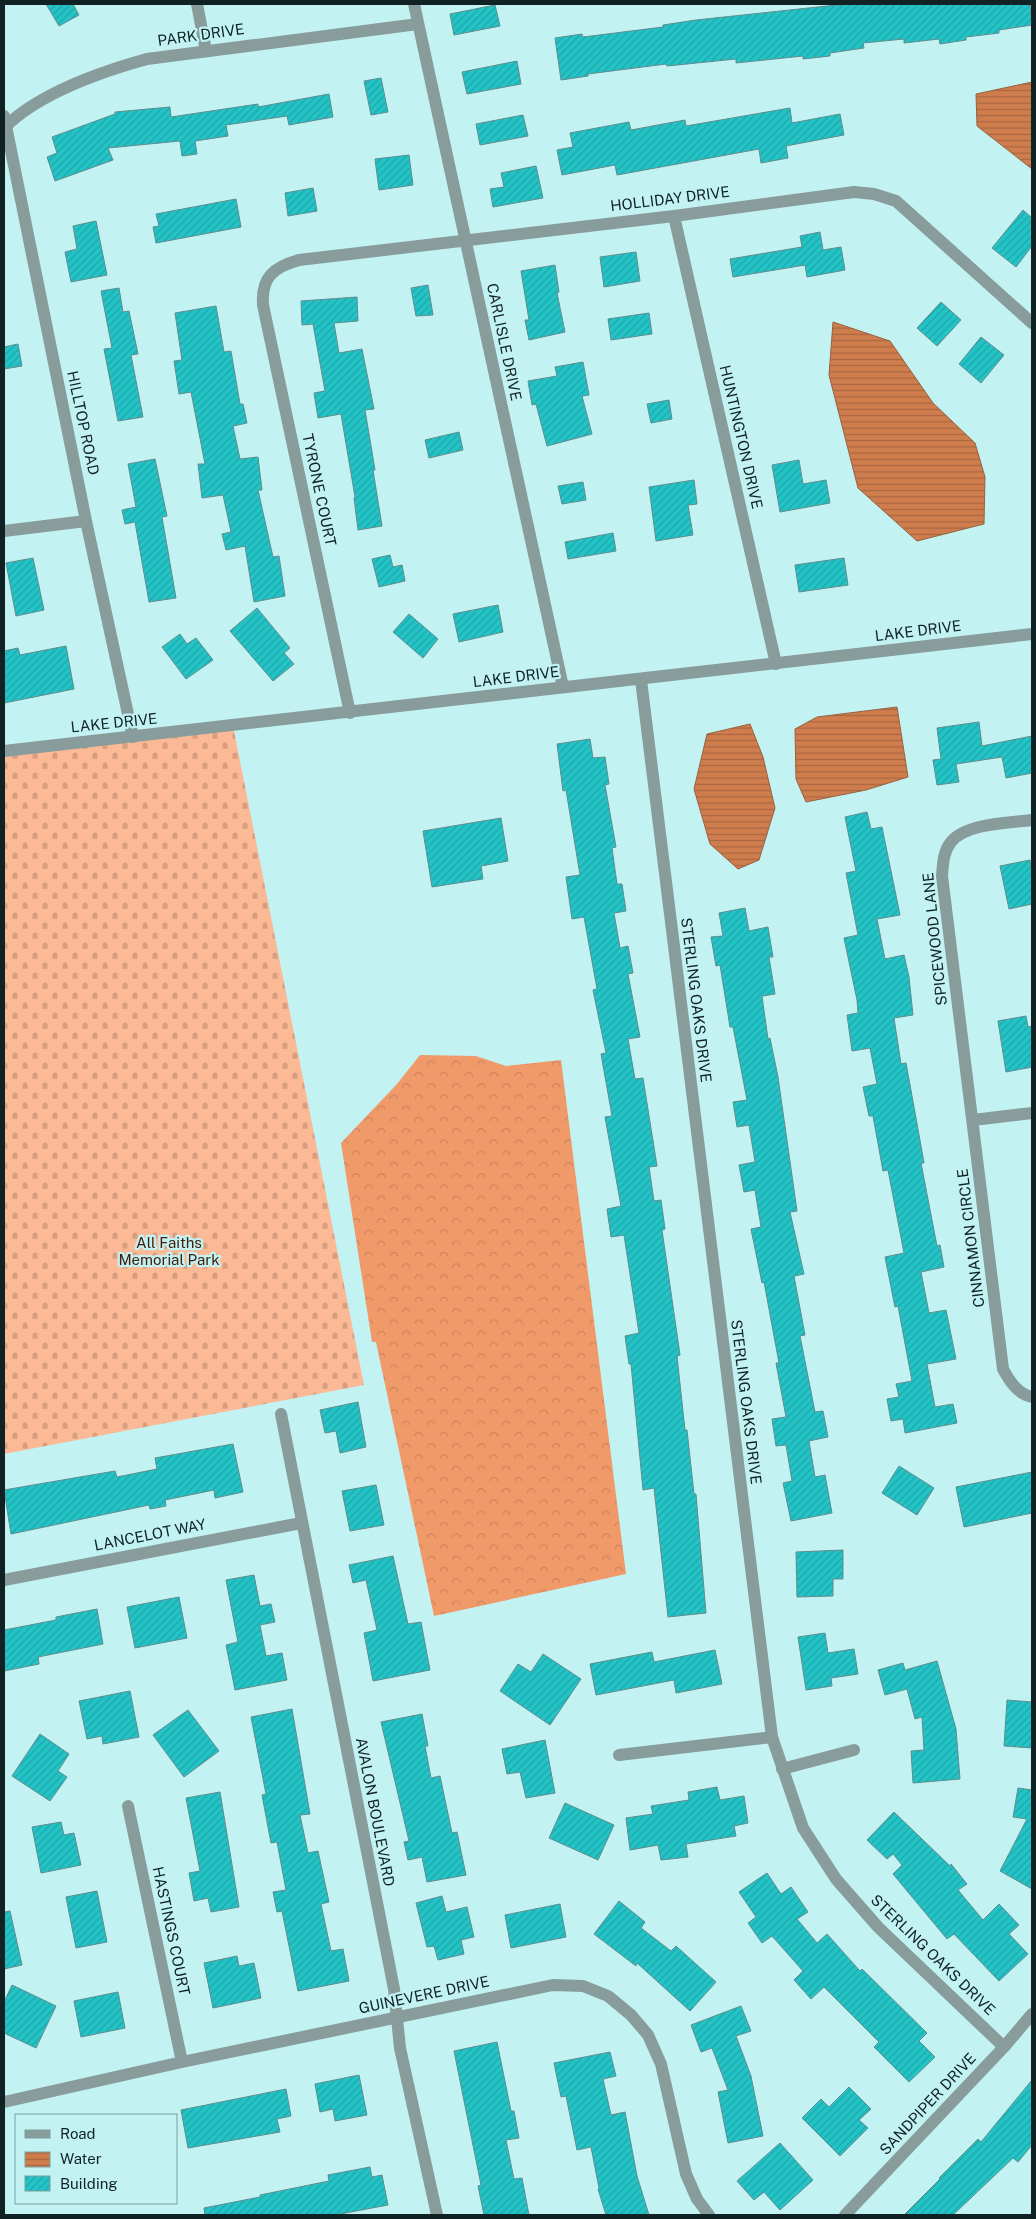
<svg xmlns="http://www.w3.org/2000/svg" width="1036" height="2219" font-family="'Public Sans',sans-serif">
  <defs>
    <pattern id="forest-crowns" width="20" height="18" patternUnits="userSpaceOnUse" patternTransform="scale(1.25)"><rect width="20" height="18" fill="#f09a6a"/><path d="M2 6a3 3 0 1 1 6 0M12 15a3 3 0 1 1 6 0" fill="none" stroke="#cd845c"/></pattern>
    <pattern id="cemetery-stones" width="16" height="16" patternUnits="userSpaceOnUse" patternTransform="scale(1.25)"><rect width="16" height="16" fill="#fcb995"/><path d="M2 7V4a2 2 0 0 1 4 0v3zM10 15v-3a2 2 0 0 1 4 0v3z" fill="#d79f80"/></pattern>
    <pattern id="water-rules" width="6" height="5" patternUnits="userSpaceOnUse" patternTransform="scale(1.25)"><rect width="6" height="5" fill="#d07d4d"/><path d="M0 2.5h6" fill="none" stroke="#a76640"/></pattern>
    <pattern id="building-hatch" width="6" height="6" patternUnits="userSpaceOnUse" patternTransform="scale(1.25)"><rect width="6" height="6" fill="#23c3c6"/><path d="M-1 1l2-2M0 6l6-6M5 7l2-2" fill="none" stroke="#1ea7aa"/></pattern>
  </defs>
  <rect width="100%" height="100%" fill="#c3f2f3"/>
  <!-- forest -->
  <path fill="url(#forest-crowns)" d="M420,1055L476,1056L506,1066L561,1060L626,1574L434,1616L376,1342H372L341,1143L397,1084Z"/>
  <!-- cemetery -->
  <path fill="url(#cemetery-stones)" d="M233,726L364,1385L4,1454V752Z"/>
  <!-- water -->
  <path fill="url(#water-rules)" stroke="#966240" d="M1032,82V169L977,126L976,94Z
    M833,322L890,341L933,403L975,443L985,477L984,524L917,541L858,488L829,375Z
    M897,707L908,777L866,790L806,802L796,779L795,729L817,717Z
    M750,724L763,757L775,808L759,860L738,869L710,844L694,789L707,734Z"/>
  <!-- building -->
  <path fill="url(#building-hatch)" stroke="#608c8d" d="M46,4H73L79,15L59,26Z
    M846,4H1030L1032,25L999,30V33L966,37V40L940,44L939,39L904,43V39L863,43L864,48L830,53V56L803,59V56L736,63V59L667,66L666,64L588,74V76L561,80L555,38L582,34L583,37L663,27V25L696,20Z
    M495,5L500,26L454,35L450,14Z
    M517,61L521,84L467,94L462,72Z
    M381,78L388,112L371,115L364,81Z
    M329,94L333,117L289,125L287,116L226,125L228,136L195,141L197,154L182,156L180,141L108,148L113,160L55,181L47,157L57,153L52,137L115,114V112L170,107L171,117L258,104V107Z
    M790,108L792,123L840,114L844,135L786,146L788,158L761,163L759,149L617,175L615,165L562,175L557,150L573,147L570,133L629,122L631,130L685,120L686,126Z
    M523,115L528,136L480,145L476,124Z
    M409,155L413,185L379,190L375,159Z
    M536,166L543,198L493,207L490,189L504,187L501,173Z
    M313,188L317,211L288,216L285,193Z
    M236,199L241,227L156,243L153,227L159,226L156,214Z
    M1023,210L1032,218V246L1016,267L992,248Z
    M96,221L107,275L71,282L65,252L77,249L73,226Z
    M820,232L823,250L841,247L845,270L807,277L805,265L733,277L730,259L802,247L800,236Z
    M636,252L640,281L604,287L600,257Z
    M555,265L559,292L557,293L565,332L529,340L525,320H529L521,271Z
    M428,285L433,315L416,316L411,288Z
    M119,288L123,312L129,311L138,354L131,355L143,417L118,421L104,349L112,348L101,291Z
    M357,297L358,321L334,323L339,353L362,349L374,409L365,410L375,470H373L382,526L358,530L354,498L355,497L341,414L318,418L314,393L325,391L313,324L302,325L301,301Z
    M941,302L961,320L937,346L917,328Z
    M216,306L224,352L231,351L240,404H243L247,423L233,426L240,459L258,457L262,490H258L273,557L279,556L285,596L254,602L245,546L226,550L222,534L231,532L223,495L202,498L198,464H205L191,392L179,394L174,361L182,360L175,313Z
    M649,313L652,334L611,340L608,319Z
    M981,337L1004,355L981,383L959,364Z
    M18,344L22,366L4,369V347Z
    M583,362L589,395L582,396L592,434L547,446L536,404L532,405L528,381L557,376L555,367Z
    M669,400L672,419L651,423L647,404Z
    M459,432L463,450L429,458L425,440Z
    M155,459L167,516L162,517L176,598L149,602L135,522L125,524L122,510L136,507L128,464Z
    M799,460L803,484L826,480L830,503L780,512L772,465Z
    M694,480L697,504L688,505L693,535L656,541L649,487Z
    M583,482L586,500L562,504L558,486Z
    M613,533L616,551L568,559L565,542Z
    M390,555L393,567L402,565L405,581L379,587L372,559Z
    M33,558L44,610L16,616L6,563Z
    M844,558L848,585L799,592L795,565Z
    M498,605L503,632L459,642L453,614Z
    M257,608L290,648L284,653L294,664L273,681L230,631Z
    M409,614L438,639L423,658L393,632Z
    M180,634L187,644L196,638L213,660L186,679L162,647Z
    M66,646L74,689L4,703V651L18,648L20,655Z
    M979,722L982,746L1032,736V773L1006,778L1002,757L956,764L959,782L937,785L933,760L941,759L937,728Z
    M590,739L593,758L605,757L609,784L605,785L616,847L612,848L617,884H622L626,911L614,913L620,948L628,946L633,973L628,974L640,1037L628,1039L635,1079L643,1078L657,1166L649,1167L654,1201L661,1200L665,1229L662,1230L680,1355L677,1356L685,1430H687L694,1494H696L706,1613L668,1617L654,1488L643,1490L631,1364H629L625,1336L639,1333L624,1235L611,1237L607,1209L621,1206L605,1117L612,1116L601,1054L606,1053L593,990L597,989L584,917L572,919L566,877L580,875L566,790L563,791L557,744Z
    M867,812L871,829L882,827L900,915L877,919L885,959L904,955L909,977L913,1015L894,1018L901,1064L906,1063L914,1107L924,1163H921L937,1246L940,1245L944,1267L921,1272L929,1313L946,1310L956,1359L927,1364L935,1407L953,1404L957,1423L905,1433L903,1419L891,1421L887,1399L899,1397L896,1384L912,1381L898,1306L895,1307L885,1257L904,1253L888,1170L883,1171L873,1116H869L863,1087L877,1084L870,1048L852,1051L847,1015L858,1013L857,1000L844,938L858,935L846,873L856,871L845,817Z
    M501,818L508,861L481,866L483,879L432,887L423,831Z
    M1030,860L1032,873V904L1009,909L1000,866Z
    M745,908L749,931L768,927L773,957H769L775,994L762,996L768,1039L770,1038L778,1077L797,1211L790,1212L804,1274L794,1276L805,1335L800,1336L815,1412L823,1411L828,1437L809,1441L815,1477L825,1475L832,1513L791,1521L783,1483L792,1481L786,1445L776,1446L772,1419L786,1417L776,1363H779L764,1282L762,1283L751,1229L761,1227L755,1190L744,1192L739,1165L755,1162L749,1125L737,1127L733,1102L747,1100L733,1027H730L720,965L716,966L711,937L723,936L719,913Z
    M1026,1016L1028,1027L1032,1026V1067L1006,1072L998,1021Z
    M358,1402L366,1447L340,1453L336,1431L325,1433L320,1410Z
    M233,1444L243,1492L215,1498L214,1490L165,1500L166,1506L150,1509L149,1505L11,1534L4,1490L115,1471L117,1477L157,1469L155,1458Z
    M899,1466L934,1488L917,1515L882,1493Z
    M1032,1472V1513L964,1527L956,1487Z
    M376,1485L384,1525L350,1531L342,1491Z
    M843,1550V1579H833V1596L797,1597L796,1552Z
    M393,1556L408,1624L421,1622L430,1670L373,1681L364,1633L377,1630L366,1580L353,1583L349,1565Z
    M254,1575L260,1606L271,1604L275,1622L260,1625L266,1656L282,1653L287,1680L235,1690L226,1645L238,1642L226,1580Z
    M179,1597L187,1638L135,1648L127,1607Z
    M97,1609L103,1644L38,1657L39,1664L4,1671V1630L56,1620V1617Z
    M825,1633L828,1653L854,1649L858,1674L831,1678L832,1686L806,1690L798,1637Z
    M715,1650L722,1684L676,1693L674,1680L596,1695L590,1664L652,1652L654,1662Z
    M543,1654L581,1679L550,1725L500,1691L518,1664L531,1672Z
    M937,1661L956,1729L960,1779L913,1783L911,1751L924,1750L922,1717L915,1719L907,1689L885,1695L878,1670L903,1663L905,1670Z
    M130,1691L139,1737L103,1744L102,1736L87,1739L79,1701Z
    M1007,1700L1032,1702V1748L1004,1746Z
    M292,1709L310,1814L300,1815L308,1853L318,1851L329,1902L321,1904L331,1951L343,1949L349,1981L298,1991L282,1911L277,1912L273,1892L286,1890L277,1842L271,1843L262,1795L266,1794L251,1717Z
    M188,1710L219,1751L184,1777L153,1735Z
    M422,1714L428,1746H425L431,1778L440,1776L452,1833L457,1832L466,1875L427,1882L422,1857L408,1860L404,1842L409,1841L381,1722Z
    M40,1734L69,1754L58,1771L67,1777L50,1801L12,1776Z
    M545,1740L555,1793L526,1798L520,1772L507,1774L502,1749Z
    M717,1787L720,1800L744,1796L748,1823L734,1826L736,1836L686,1844L688,1857L661,1860L658,1845L630,1850L626,1818L653,1814L651,1806L689,1800L688,1792Z
    M1018,1788L1032,1790V1889L1000,1871L1027,1819L1013,1817Z
    M220,1792L239,1907L211,1912L208,1898L194,1901L189,1873L200,1871L186,1798Z
    M565,1803L614,1825L598,1860L549,1838Z
    M894,1812L950,1866L951,1864L967,1884L958,1890L983,1920L999,1904L1019,1925L1009,1934L1028,1954L999,1981L954,1934L947,1939L893,1874L902,1865L893,1854L887,1859L867,1840Z
    M61,1822L64,1835L74,1833L81,1865L41,1873L32,1827Z
    M767,1873L781,1894L791,1887L808,1912L797,1919L817,1943L827,1934L860,1971L862,1969L927,2033L919,2041L935,2057L909,2082L874,2047L879,2042L824,1987L811,1999L794,1980L803,1971L772,1936L762,1943L748,1923L756,1917L739,1892Z
    M97,1891L107,1942L76,1948L66,1897Z
    M442,1896L446,1912L467,1907L474,1937L461,1940L464,1954L438,1960L434,1946L427,1947L416,1903Z
    M619,1901L645,1922L641,1928L671,1951L676,1946L716,1982L690,2011L637,1963L636,1966L594,1934Z
    M560,1904L566,1937L511,1948L505,1915Z
    M10,1911L22,1965L4,1969V1912Z
    M237,1956L239,1966L254,1963L261,1998L213,2008L204,1963Z
    M12,1985L56,2006L36,2048L4,2033V2002Z
    M118,1992L125,2028L81,2037L74,2001Z
    M741,2006L751,2031L736,2036L751,2076L763,2136L728,2143L718,2092L728,2090L712,2048L701,2052L691,2025Z
    M497,2042L511,2111H514L519,2138L506,2140L514,2179L522,2178L529,2215H484L478,2186L481,2185L454,2051Z
    M610,2052L616,2076L603,2079L611,2115L625,2112L637,2176L649,2215H606L598,2189L599,2188L591,2147L577,2150L566,2096L561,2097L554,2063Z
    M359,2075L367,2115L335,2121L333,2109L320,2112L315,2084Z
    M1032,2080V2145L1018,2162L1013,2158L953,2215H904L940,2179L939,2178L978,2139L981,2142Z
    M849,2087L871,2109L859,2120L868,2128L840,2156L802,2118L821,2099L829,2107Z
    M286,2089L291,2116L277,2119L280,2132L188,2148L181,2110Z
    M780,2143L813,2180L780,2210L764,2192L754,2200L737,2181Z
    M370,2167L372,2177L382,2175L388,2205L335,2215H205L204,2208L260,2197V2195L329,2181L328,2175Z"/>
  <g fill="none" stroke-linecap="round" stroke-linejoin="round">
    <!-- minor -->
    <path stroke="#889c9c" stroke-width="12" d="M197,4L206,51
      M414,4L563,687
      M4,116L86,521L133,737
      M4,128C39,93 100,72 147,59L418,24
      M674,216L776,664
      M4,531L86,521
      M641,680L772,1737L803,1828L836,1879L878,1927L1004,2047
      M350,713L263,305C261,277 274,267 299,260L674,216L854,192L874,194L896,201L1032,323
      M1032,820C1010,823 966,823 951,842C943,852 943,864 942,876L1003,1369C1010,1382 1018,1394 1032,1397
      M973,1120L1032,1113
      M281,1414L394,1989L400,2048L437,2215
      M4,1580L301,1523
      M619,1755L772,1737
      M782,1769L854,1750
      M128,1806L182,2062
      M4,2102L182,2062L553,1985L583,1986L608,1996L631,2015L648,2035L661,2064L686,2174L697,2199L709,2215
      M845,2215L1004,2047L1032,2014"/>
    <!-- tertiary -->
    <path stroke="#889c9c" stroke-width="12" d="M4,751L1032,634"/>
  </g>
  <g text-anchor="middle" stroke-width="4.5" stroke-linejoin="round" paint-order="stroke">
    <!-- street labels -->
    <g font-size="15" fill="#102223" stroke="#c3f2f3">
      <text transform="translate(201 35) rotate(-8)" y="5">PARK DRIVE</text>
      <text transform="translate(670 199) rotate(-7)" y="5">HOLLIDAY DRIVE</text>
      <text transform="translate(504 342) rotate(78)" y="5">CARLISLE DRIVE</text>
      <text transform="translate(83 423) rotate(78)" y="5">HILLTOP ROAD</text>
      <text transform="translate(741 437) rotate(77)" y="5">HUNTINGTON DRIVE</text>
      <text transform="translate(319 490) rotate(78)" y="5">TYRONE COURT</text>
      <text transform="translate(918 631) rotate(-7)" y="5">LAKE DRIVE</text>
      <text transform="translate(516 677) rotate(-7)" y="5">LAKE DRIVE</text>
      <text transform="translate(114 723) rotate(-6)" y="5">LAKE DRIVE</text>
      <text transform="translate(935 939) rotate(-96)" y="5">SPICEWOOD LANE</text>
      <text transform="translate(696 1000) rotate(83)" y="5">STERLING OAKS DRIVE</text>
      <text transform="translate(971 1238) rotate(-97)" y="5">CINNAMON CIRCLE</text>
      <text transform="translate(746 1402) rotate(83)" y="5">STERLING OAKS DRIVE</text>
      <text transform="translate(150 1535) rotate(-11)" y="5">LANCELOT WAY</text>
      <text transform="translate(375 1812) rotate(79)" y="5">AVALON BOULEVARD</text>
      <text transform="translate(171 1931) rotate(78)" y="5">HASTINGS COURT</text>
      <text transform="translate(933 1955) rotate(44)" y="5">STERLING OAKS DRIVE</text>
      <text transform="translate(424 1995) rotate(-12)" y="5">GUINEVERE DRIVE</text>
      <text transform="translate(928 2104) rotate(-47)" y="5">SANDPIPER DRIVE</text>
    </g>
    <!-- park labels -->
    <g font-size="15" fill="#43210d" stroke="#c3f2f3">
      <text x="169" y="1248">All Faiths<tspan x="169" dy="17">Memorial Park</tspan></text>
    </g>
  </g>
  <!-- border -->
  <rect width="1036" height="2219" fill="none" stroke="#102223" stroke-width="10"/>
  <!-- legend -->
  <rect x="15" y="2114" width="162" height="90" fill="#c3f2f3" stroke="#7b9fa0"/>
  <rect x="25" y="2130" width="25" height="8" fill="#889c9c" stroke="#7b9fa0"/>
  <text x="60" y="2139" font-size="15" fill="#102223">Road</text>
  <rect x="25" y="2152" width="25" height="15" fill="url(#water-rules)" stroke="#7b9fa0"/>
  <text x="60" y="2164" font-size="15" fill="#102223">Water</text>
  <rect x="25" y="2176" width="25" height="15" fill="url(#building-hatch)" stroke="#7b9fa0"/>
  <text x="60" y="2189" font-size="15" fill="#102223">Building</text>
</svg>
